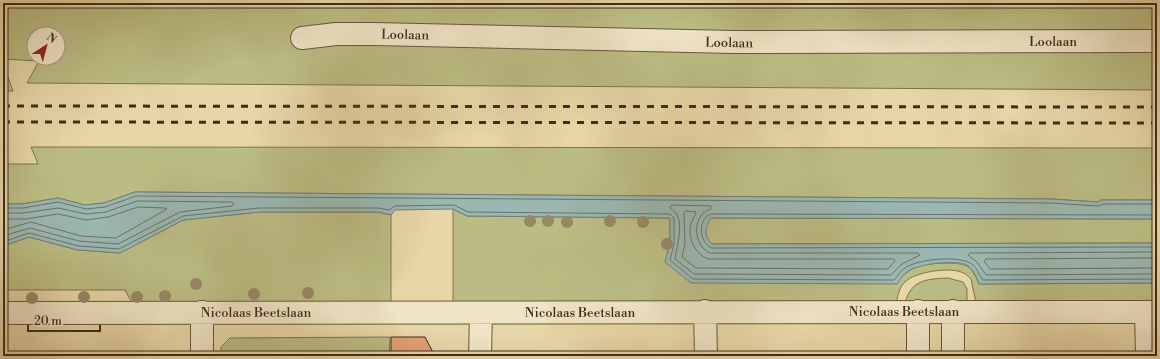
<svg xmlns="http://www.w3.org/2000/svg" width="1160" height="359" font-family="'Libre Bodoni',serif">
  <rect width="100%" height="100%" fill="#e7d6a6"/>
  <filter id="stains"><feTurbulence type="fractalNoise" baseFrequency=".005" numOctaves="4"/><feColorMatrix values="0 0 0 0 .2 0 0 0 0 .09 0 0 0 0 .02 0 0 0 .5 -.17"/></filter>
  <radialGradient id="worn" r=".72"><stop offset=".6" stop-color="#630" stop-opacity="0"/><stop offset="1" stop-color="#630" stop-opacity=".3"/></radialGradient>
  <!-- green -->
  <path fill="#bbbc83" stroke="#7c7450" fill-rule="evenodd" d="M23,3H1157V90L27,83L39,61L3,59V10ZM34,34H58V58H34Z
    M3,63L13,91H3Z
    M31,147L1157,148V200H1101L1098,202L1051,199L135,192L104,203L85,205L58,198L22,204H3V164H38Z
    M453,209L467,216L670,218V243L667,253L901,278C906,273 910,269 917,267C926,263 958,261 967,266C973,270 976,277 979,284L1157,283V303H976L971,279C968,276 965,273 961,272C948,267 916,272 906,281C899,287 898,295 896,304L453,305Z
    M259,212H378L391,215V305H133L125,290H3V246L29,237L78,250L120,253L183,220Z
    M710,218L1157,219V243L711,244C703,235 705,228 710,218Z
    M948,278L963,282L967,289V303H905C911,280 926,279 948,278Z
    M390,337L389,356H221V347L230,338Z"/>
  <!-- water -->
  <path fill="#9ab7b1" stroke="#757f76" d="M135,192L1051,199L1098,202L1101,200H1157V219L711,218C705,228 703,235 712,244L1157,243V283L979,284C976,276 973,267 964,264C952,260 917,264 907,272C903,275 900,280 897,284L691,283L665,262L670,243V218L467,216L453,209L395,210L391,215L378,212H260L183,220L120,253L78,250L29,237L3,246V204H22L58,198L85,205L104,203Z"/>
  <g fill="none" stroke-linecap="round" stroke-linejoin="round">
    <!-- shore -->
    <path stroke="#6c7267" stroke-width="1" d="M672,205L711,206V209C692,214 692,245 710,253H918L920,255L902,264L891,275L694,274L675,259C677,243 687,217 670,208Z
      M3,208H23L58,202L86,209L105,207L136,196L1051,203L1098,206L1103,204H1157
      M686,211L696,212C695,216 692,220 691,224C687,237 695,254 708,259H894L895,261L888,269L696,268L682,257L685,244L684,213Z
      M3,213H23L58,208L86,214L106,212L137,201L232,202L234,204L232,206L180,212L118,244L79,241L30,228L3,236
      M1157,215L711,214C697,219 699,243 712,248L1157,247
      M3,219H26L58,214L86,220L108,217L138,207L165,208L167,209L116,238L81,236L31,222L3,230
      M3,242L29,233L79,246L119,249L183,216L259,208H378L389,210L395,206L454,205L468,212L670,214L674,218V244L670,260L693,279L894,280C898,276 900,271 905,268C917,259 959,255 972,264C977,268 979,275 983,280L1157,279
      M1157,252L970,253L968,255L977,262L986,275L1157,274
      M1157,258L986,259L984,261L990,269L1157,268"/>
  </g>
  <!-- building -->
  <path fill="#e09f75" stroke="#3e2c1d" d="M391,337H425L435,356H391Z"/>
  <g fill="none" stroke-linecap="round" stroke-linejoin="round">
    <defs>
      <path id="minor" d="M302,38L336,34H374L734,42L1157,41
        M705,311L706,356
        M1146,312L1147,356
        M3,313L1157,312
        M202,356V312
        M480,356L481,313
        M918,356V311
        M953,356V311"/>
    </defs>
    <!-- minor casing -->
    <use href="#minor" stroke="#68563f" stroke-width="24"/>
    <!-- minor -->
    <use href="#minor" stroke="#efe4c5" stroke-width="22"/>
    <!-- rail -->
    <path stroke="#3e2c1d" stroke-width="3" stroke-dasharray="7 7" stroke-linecap="butt" d="M3,106L1157,107
      M3,122L1157,123"/>
  </g>
  <!-- trees -->
  <g fill="#988866">
    <circle cx="530" cy="221" r="6"/>
    <circle cx="548" cy="221" r="6"/>
    <circle cx="610" cy="221" r="6"/>
    <circle cx="567" cy="222" r="6"/>
    <circle cx="643" cy="222" r="6"/>
    <circle cx="667" cy="244" r="6"/>
    <circle cx="196" cy="284" r="6"/>
    <circle cx="308" cy="293" r="6"/>
    <circle cx="254" cy="294" r="6"/>
    <circle cx="165" cy="296" r="6"/>
    <circle cx="84" cy="297" r="6"/>
    <circle cx="137" cy="297" r="6"/>
    <circle cx="32" cy="298" r="6"/>
  </g>
  <g text-anchor="middle" stroke-width="3" stroke-linejoin="round" paint-order="stroke">
    <!-- street labels -->
    <g font-size="13" fill="#3e2c1d" stroke="#efe4c5">
      <text transform="translate(405 34) rotate(1)" y="5">Loolaan</text>
      <text x="1053" y="46">Loolaan</text>
      <text transform="translate(729 42) rotate(1)" y="5">Loolaan</text>
      <text x="904" y="316">Nicolaas Beetslaan</text>
      <text x="256" y="317">Nicolaas Beetslaan</text>
      <text x="580" y="317">Nicolaas Beetslaan</text>
    </g>
  </g>
  <!-- margin -->
  <rect width="1160" height="359" fill="none" stroke="#e7d6a6" stroke-width="16"/>
  <rect x="4" y="4" width="1152" height="351" fill="none" stroke="#3e2c1d" stroke-width="2"/>
  <rect x="8" y="8" width="1144" height="343" fill="none" stroke="#3e2c1d"/>
  <!-- north arrow -->
  <g transform="translate(46 46) rotate(36)"><circle r="19" fill="#efe4c5" stroke="#a89a82"/>
  <path d="M0-3L7 15L0 10L-7 15Z" fill="#8f2418"/>
  <text y="-6" font-size="11" font-weight="bold" text-anchor="middle" fill="#3e2c1d">N</text>
  </g>
  <!-- scale -->
  <path d="M28 325v6h72v-6" fill="none" stroke="#3e2c1d" stroke-width="2"/>
  <text x="34" y="325" font-size="12" fill="#3e2c1d" stroke="#efe4c5" stroke-width="3" paint-order="stroke">20 m</text>
  <rect width="100%" height="100%" filter="url(#stains)"/>
  <rect width="100%" height="100%" fill="url(#worn)"/>
</svg>
